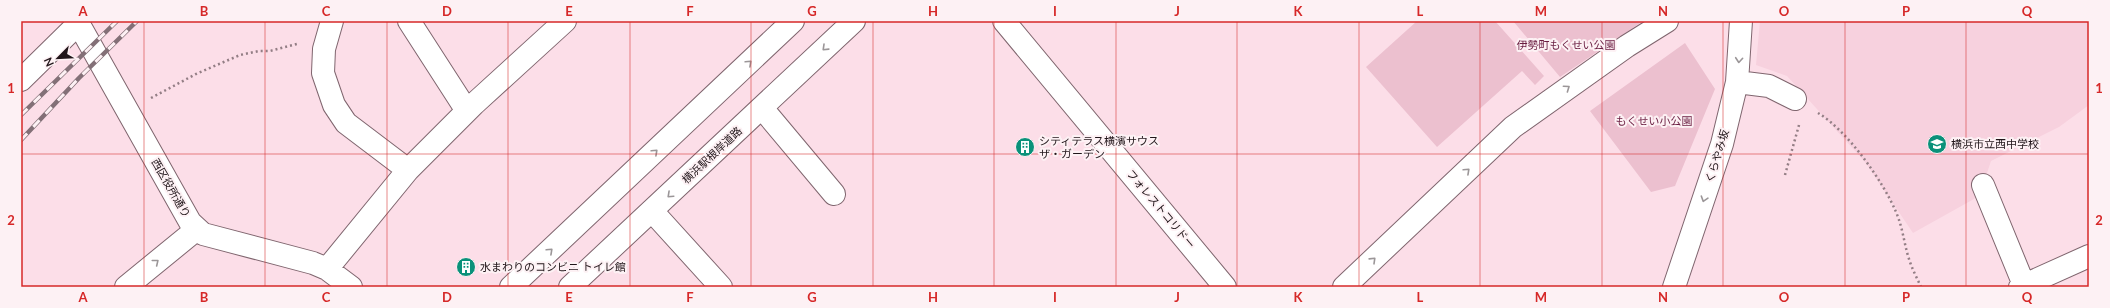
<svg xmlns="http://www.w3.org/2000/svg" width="2110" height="308" font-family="Lato,'Noto Sans JP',sans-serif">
  <rect width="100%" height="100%" fill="#fcdee8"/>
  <!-- built -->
  <path fill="#f7d1de" d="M1760,21H2089V105L2059,127L1991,161L1983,185L1974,199L1913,233L1865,162L1787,76L1756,65Z"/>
  <!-- green -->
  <path fill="#ecc0cf" d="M1417,21H1495L1544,76L1535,85L1522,71L1437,147L1366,67Z
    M1513,21H1643L1560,77Z
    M1685,43L1715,89L1675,186L1651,192L1590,111Z"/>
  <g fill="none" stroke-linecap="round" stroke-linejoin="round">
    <defs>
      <path id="minor" d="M77,21L190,222L203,234L313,263L327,269L351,287
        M332,21L324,49L323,73L334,105L346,123L408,170
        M409,21L467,111
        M1004,21L1225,287
        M21,80L78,24
        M1737,82L1769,86L1795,99
        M762,108L834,194
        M1983,185L2024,285
        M652,211L721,287
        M327,269L408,170L474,104L565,21
        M126,287L197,229
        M1344,287L1513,127L1627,46L1667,21
        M1674,287L1722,144L1737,82L1741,21
        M2020,287L2089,256"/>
      <path id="major" d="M511,287L793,21
        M570,287L854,21"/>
    </defs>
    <!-- minor casing -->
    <use href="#minor" stroke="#7f656e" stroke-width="24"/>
    <!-- major casing -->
    <use href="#major" stroke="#7f656e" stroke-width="24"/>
    <!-- path -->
    <path stroke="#937e85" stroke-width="2.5" stroke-dasharray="2 3" stroke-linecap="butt" d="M151,98L196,74L240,55L259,51H270L297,44
      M1818,113C1847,130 1883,181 1896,212C1903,228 1904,244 1909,259C1912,269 1917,278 1921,287
      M1785,175L1799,125"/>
    <!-- minor -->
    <use href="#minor" stroke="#fff" stroke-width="22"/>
    <!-- major -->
    <use href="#major" stroke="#fff" stroke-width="22"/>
    <defs>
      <path id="rail" d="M21,115L117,21
        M21,140L79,78L137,21"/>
    </defs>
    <!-- rail casing -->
    <use href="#rail" stroke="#837077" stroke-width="4.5"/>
    <!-- rail -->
    <use href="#rail" stroke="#fdf1f4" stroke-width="3" stroke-dasharray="9" stroke-linecap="butt"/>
  </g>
  <!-- one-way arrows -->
  <defs><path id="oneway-chevron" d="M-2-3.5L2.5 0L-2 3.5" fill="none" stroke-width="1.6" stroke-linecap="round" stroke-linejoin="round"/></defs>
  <g stroke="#9b9698">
    <use href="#oneway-chevron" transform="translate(825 48) rotate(136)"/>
    <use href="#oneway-chevron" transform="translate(1739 60) rotate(95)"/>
    <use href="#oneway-chevron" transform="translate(749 63) rotate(-43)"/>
    <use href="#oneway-chevron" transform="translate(1567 88) rotate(-35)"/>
    <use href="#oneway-chevron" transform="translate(655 152) rotate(-43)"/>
    <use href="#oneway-chevron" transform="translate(1467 171) rotate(-43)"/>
    <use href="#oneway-chevron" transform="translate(670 195) rotate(137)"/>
    <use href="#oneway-chevron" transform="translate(1704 199) rotate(108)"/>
    <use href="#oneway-chevron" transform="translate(550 251) rotate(-43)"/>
    <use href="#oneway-chevron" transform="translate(1373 260) rotate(-44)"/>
    <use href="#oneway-chevron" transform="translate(156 262) rotate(-39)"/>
  </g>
  <!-- grid -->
  <path fill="none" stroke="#d62828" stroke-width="1" stroke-opacity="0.55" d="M144,21V287M265,21V287M387,21V287M508,21V287M630,21V287M751,21V287M873,21V287M994,21V287M1116,21V287M1237,21V287M1359,21V287M1480,21V287M1602,21V287M1723,21V287M1845,21V287M1966,21V287M21,154H2089"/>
  <!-- icons -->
  <defs>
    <symbol id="school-disc" viewBox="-11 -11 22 22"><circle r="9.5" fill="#0a917a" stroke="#fdf1f4"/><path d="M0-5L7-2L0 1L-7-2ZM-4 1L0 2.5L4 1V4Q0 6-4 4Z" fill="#fff"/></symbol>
    <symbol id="building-disc" viewBox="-11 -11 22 22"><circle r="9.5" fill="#0a917a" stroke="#fdf1f4"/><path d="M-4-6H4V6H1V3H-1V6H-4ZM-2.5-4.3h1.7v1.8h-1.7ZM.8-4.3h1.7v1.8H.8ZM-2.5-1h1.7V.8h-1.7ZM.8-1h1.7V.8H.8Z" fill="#fff"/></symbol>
  </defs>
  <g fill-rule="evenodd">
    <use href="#school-disc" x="1926" y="133" width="22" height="22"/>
    <use href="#building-disc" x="1014" y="136" width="22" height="22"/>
    <use href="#building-disc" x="455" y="256" width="22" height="22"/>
  </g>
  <g text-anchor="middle" stroke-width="4" stroke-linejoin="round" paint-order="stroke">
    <!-- park labels -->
    <g font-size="11" fill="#691c40" stroke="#fdf1f4">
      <text x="1566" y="49">伊勢町もくせい公園</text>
      <text x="1654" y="125">もくせい小公園</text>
    </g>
    <!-- poi labels -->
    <g font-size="11" fill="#201519" stroke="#fdf1f4" text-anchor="start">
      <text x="1039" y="145">シティテラス横濱サウス<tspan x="1039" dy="13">ザ・ガーデン</tspan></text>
      <text x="1951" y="148">横浜市立西中学校</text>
      <text x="480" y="271">水まわりのコンビニ トイレ館</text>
    </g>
    <!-- street labels -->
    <g font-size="11" fill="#201519" stroke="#fdf1f4">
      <text transform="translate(712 155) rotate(-43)" y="4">横浜駅根岸道路</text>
      <text transform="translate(1717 156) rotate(-73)" y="4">くらやみ坂</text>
      <text transform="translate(171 188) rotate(60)" y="4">西区役所通り</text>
      <text transform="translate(1161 209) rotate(50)" y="4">フォレストコリドー</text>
    </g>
  </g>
  <!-- border -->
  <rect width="2110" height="308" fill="none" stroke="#fdf1f4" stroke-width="44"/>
  <!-- north arrow -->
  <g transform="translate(58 58) rotate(246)" stroke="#fdf1f4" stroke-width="3" paint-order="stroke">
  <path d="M0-3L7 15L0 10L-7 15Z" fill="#201519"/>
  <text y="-6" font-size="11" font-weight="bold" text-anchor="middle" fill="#201519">N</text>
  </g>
  <rect x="22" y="22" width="2066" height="264" fill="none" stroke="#d62828" stroke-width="1.5"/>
  <g font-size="13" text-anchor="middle" font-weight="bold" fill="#d62828">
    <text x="83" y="16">A</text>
    <text x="204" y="16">B</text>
    <text x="326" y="16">C</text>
    <text x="447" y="16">D</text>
    <text x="569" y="16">E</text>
    <text x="690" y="16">F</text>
    <text x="812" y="16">G</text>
    <text x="933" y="16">H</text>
    <text x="1055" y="16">I</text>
    <text x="1177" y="16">J</text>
    <text x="1298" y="16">K</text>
    <text x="1420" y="16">L</text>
    <text x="1541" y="16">M</text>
    <text x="1663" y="16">N</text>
    <text x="1784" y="16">O</text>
    <text x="1906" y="16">P</text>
    <text x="2027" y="16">Q</text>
    <text x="11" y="93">1</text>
    <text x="2099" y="93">1</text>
    <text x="11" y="225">2</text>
    <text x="2099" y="225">2</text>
    <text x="83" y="302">A</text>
    <text x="204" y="302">B</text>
    <text x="326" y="302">C</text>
    <text x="447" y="302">D</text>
    <text x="569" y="302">E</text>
    <text x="690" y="302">F</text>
    <text x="812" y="302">G</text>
    <text x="933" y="302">H</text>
    <text x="1055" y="302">I</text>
    <text x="1177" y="302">J</text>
    <text x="1298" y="302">K</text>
    <text x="1420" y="302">L</text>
    <text x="1541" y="302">M</text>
    <text x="1663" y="302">N</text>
    <text x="1784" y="302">O</text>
    <text x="1906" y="302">P</text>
    <text x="2027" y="302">Q</text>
  </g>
</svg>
